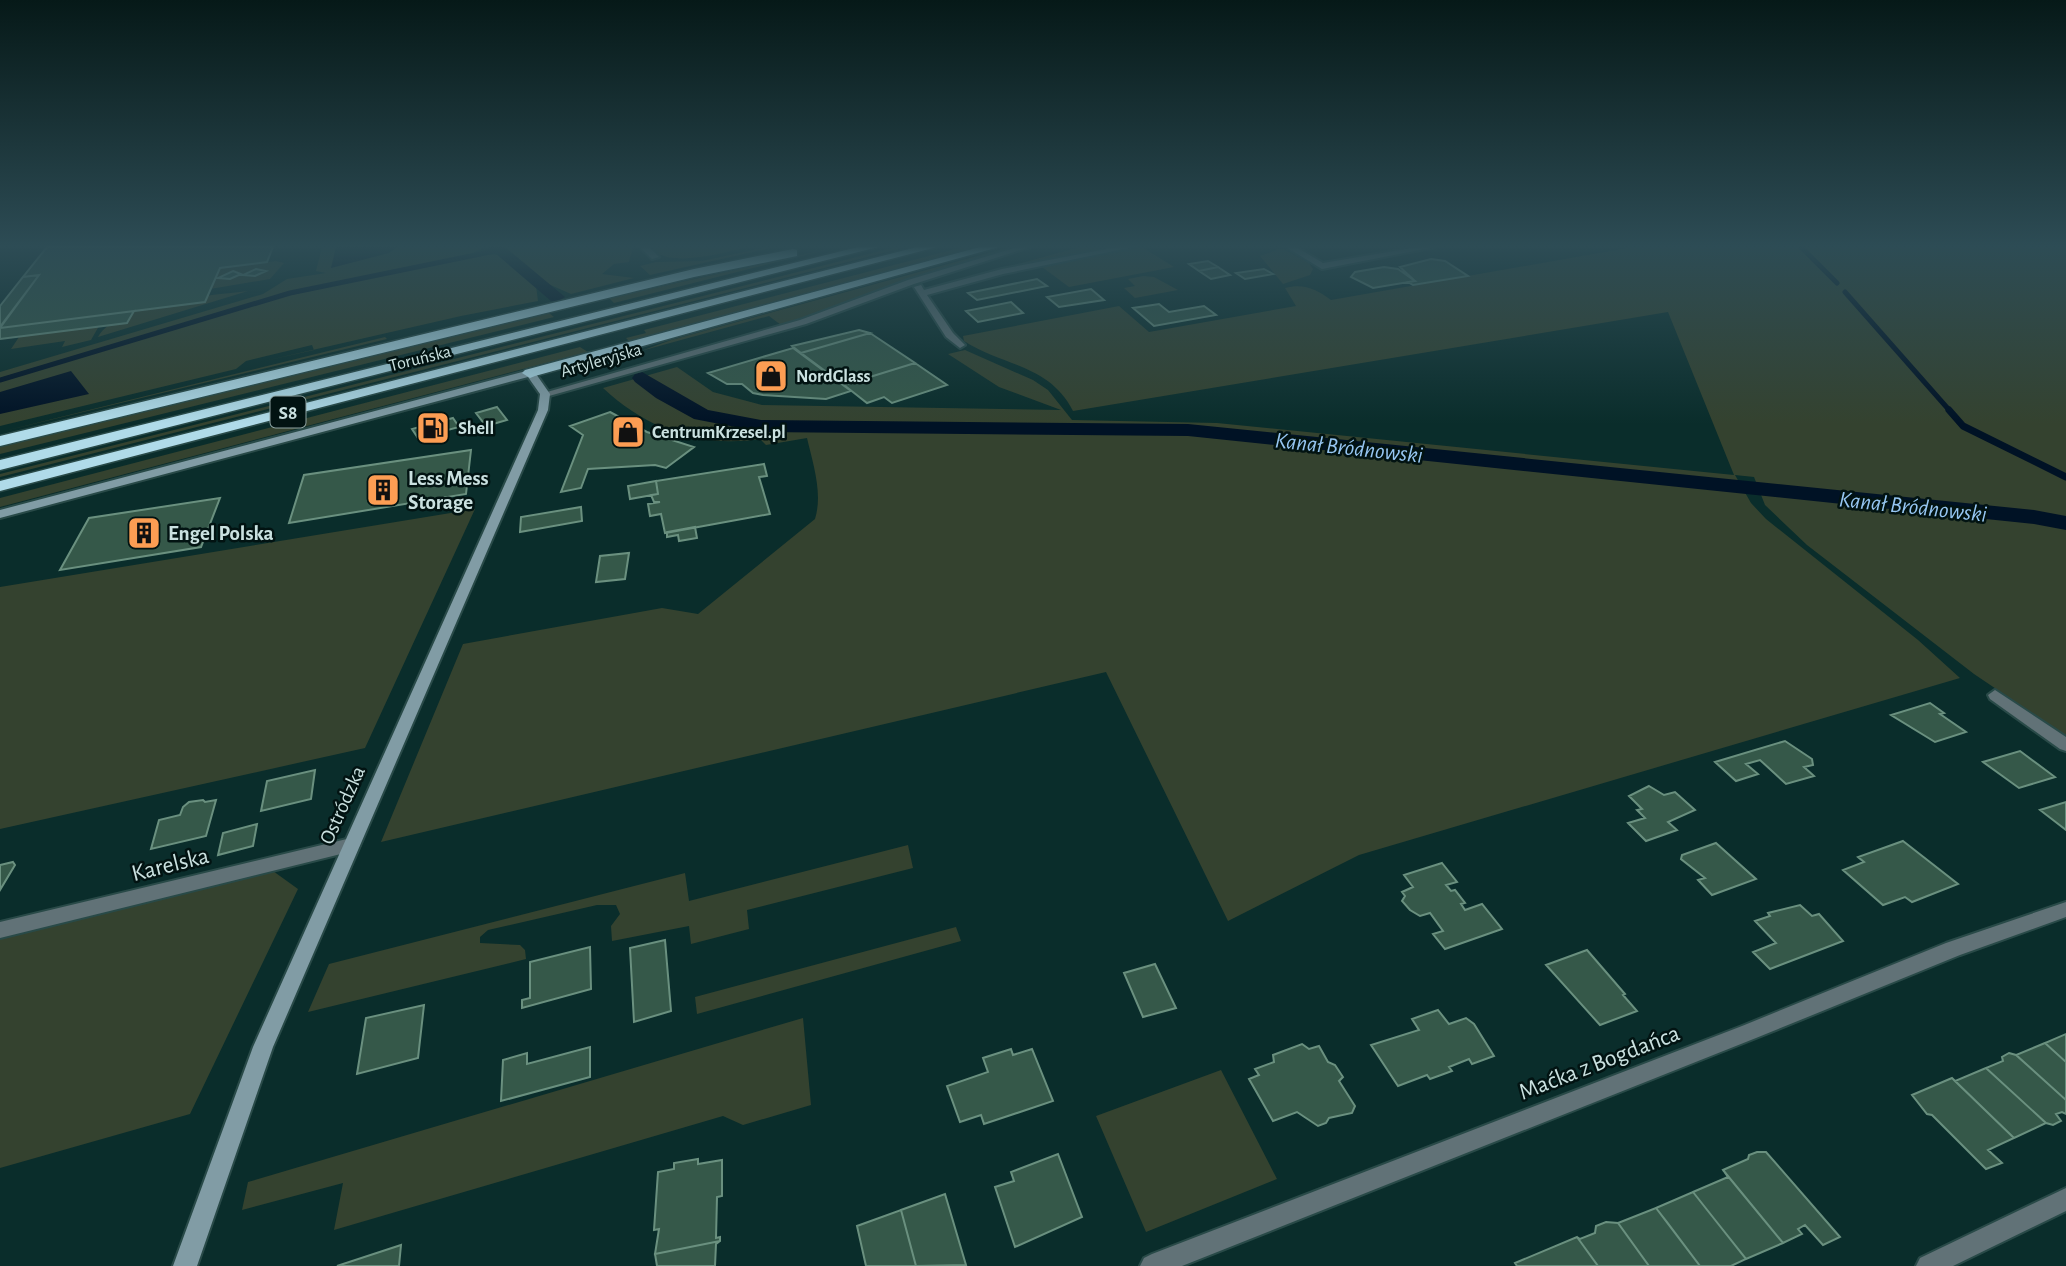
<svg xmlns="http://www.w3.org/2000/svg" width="2066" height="1266" font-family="'Alegreya Sans',sans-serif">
  <rect width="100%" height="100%" fill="#0a2d2b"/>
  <!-- green -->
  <path fill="#34422f" d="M322,247H485L471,254L274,296L0,378V372L263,294L287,279L326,273L316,271Z
    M503,247H637H633L629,262L614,264L602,274L634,278L571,294L546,283Z
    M651,247H748C726,252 666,270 651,247Z
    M767,247H775L650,275L640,266L656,262L702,261Z
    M896,247H907L0,477V474Z
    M963,247H977L629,341L626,338L646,333L644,330Z
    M1010,247H1020L899,283L781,325L769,316L641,351L671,340Z
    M1080,247H1114L930,288Z
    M1142,247L1174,267L1069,287L1042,267Z
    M1633,247H2066V736L1974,674L1807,545L1765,505L1754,477L1735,475L1751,503L1766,519L1918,640L1960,678L1359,855L1228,921L1106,672L381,842L463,644L662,608L698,614L815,519C823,493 813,464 807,438L766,445L760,439C700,448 647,429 603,388L677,367L713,392L762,405L1061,410L999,387L948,354L965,350L1033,380L1048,390L1072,420L1217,423L1734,475L1668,312L1073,411C1050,365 1003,366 964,341L963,336L1119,306L1149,332L1296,306L1285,288C1304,283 1316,289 1331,300Z
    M833,248L614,303L609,298Z
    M1282,248L1309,263L1313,269L1310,275L1283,284L1260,256Z
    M483,254L502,255L536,286L538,301L461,316L260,362L314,350L312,345L246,361L236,369L0,426V381L277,298Z
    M276,261L284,263L270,279L210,289L220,268Z
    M1143,276L1154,277L1178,290L1135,298L1124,288L1135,286L1128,279Z
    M248,291L98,337C120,301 207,296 248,291Z
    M549,313L554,317L0,454V446Z
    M99,326L91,340L62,347L65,341L11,349L19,337Z
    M385,337L387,339L0,432Z
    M580,347L588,352L0,507V498Z
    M475,509L365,748L0,829V587Z
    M908,845L913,868L747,910L749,929L691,944L689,926L612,941L611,926L620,914L616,905H597L488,930L480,937V943L520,945L525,950L526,959L308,1012L329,964L685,873L689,901Z
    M273,871L298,889L190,1114L0,1168V937Z
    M956,927L961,941L697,1014L695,997Z
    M803,1018L811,1105L743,1125L723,1116L334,1230L343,1183L242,1210L248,1182Z
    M1221,1070L1277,1179L1146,1232L1096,1116Z"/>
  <!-- water -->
  <path fill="#001225" d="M336,247H397L389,253L331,268Z
    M71,371L89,394L0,414V392Z"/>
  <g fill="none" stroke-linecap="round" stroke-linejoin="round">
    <!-- stream-far1 -->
    <path stroke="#001225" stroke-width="5" d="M1801,247L1837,283
      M1845,292L1950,411
      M0,380L290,293L500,250"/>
    <!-- stream -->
    <path stroke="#001225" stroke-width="7" d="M1949,410L1963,426L2066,477"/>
    <!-- canal -->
    <path fill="#001225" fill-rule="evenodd" d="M488,247H505L565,297L557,302L551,301Z
      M642,372L708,410L761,420L1188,424L2034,510L2066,516V530L2034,524L1188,436L761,432L694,419L656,398L635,382L632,378L635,374Z"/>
  </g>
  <!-- building -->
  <path fill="#355849" stroke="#6a907f" stroke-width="2" d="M47,247H273L267,262L220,268L205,302L0,328L39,275L23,277Z
    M1431,259L1445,261L1468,276L1413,285L1408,282L1415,281L1400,267Z
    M1208,261L1218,267L1199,271L1189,264Z
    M1218,267L1230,275L1211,279L1199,271Z
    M1384,267L1398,269L1415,281L1373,288L1351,277L1355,272Z
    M256,269L266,271L255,276L243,275Z
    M1264,269L1273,274L1245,279L1236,273Z
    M233,271L241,274L230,279L218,278Z
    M39,275L0,327V306L23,277Z
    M1037,279L1047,286L977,300L968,293Z
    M1091,289L1104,300L1059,307L1047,297Z
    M1011,302L1023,313L978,322L966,311Z
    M1159,304L1169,312L1204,306L1216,315L1154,326L1133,308Z
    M134,311L127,323L0,339V328Z
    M859,330L870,333L801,353L792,346Z
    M870,333L915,363L844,385L801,353Z
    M793,348L851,391L826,399L763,395L753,393L742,384H727L708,373Z
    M915,363L947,385L892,403L884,397L867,403L844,385Z
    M497,407L507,420L486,426L476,413Z
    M610,412L647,432L694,447L666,468L655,465L588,469L581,488L561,492L583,435L570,426Z
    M453,418L459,427L418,438L412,429Z
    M471,450L466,494L289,523L304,475Z
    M764,464L767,476L759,477L770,514L665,533L661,514L650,516L648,504L660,502H654L651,495L658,494L656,481Z
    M656,481L658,494L630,499L628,486Z
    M220,498L201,547L60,570L89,518Z
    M581,507L582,521L520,532L521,517Z
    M695,527L697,538L679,541L678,535L667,537V532Z
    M629,553L625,579L596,582L600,556Z
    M1930,703L1944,713L1940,714L1966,732L1935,742L1891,715Z
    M1785,741L1812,759L1813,765L1804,767L1814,776L1786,784L1760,760L1746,764L1758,774L1736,781L1715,762Z
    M2020,751L2055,777L2019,788L1983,762Z
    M315,770L311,799L261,811L267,781Z
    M1649,786L1664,795L1675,792L1695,810L1668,822L1677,830L1646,841L1628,823L1645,818L1637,810L1642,809L1629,796Z
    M203,800L205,802L216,800L206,836L151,849L159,820L180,815L183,807L189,802Z
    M2066,802V830L2040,810Z
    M257,824L253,846L218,855L223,833Z
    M1903,841L1958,884L1912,902L1905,897L1883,905L1843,870L1864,862L1858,857Z
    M1716,843L1756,879L1712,895L1698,880L1705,878L1681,859L1682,855Z
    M13,862L15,865L0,890V865Z
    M1442,863L1457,882L1446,885L1451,891L1455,890L1465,903L1461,904L1465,910L1482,904L1502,929L1445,949L1433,934L1443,931L1430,913L1420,916L1410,910L1402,901L1405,896L1402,892L1413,887L1404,875Z
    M1800,905L1812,916L1819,914L1843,941L1770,969L1753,952L1776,943L1755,921L1770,916L1768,913Z
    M665,940L671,1011L634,1022L630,948Z
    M590,947L591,989L522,1008V1000L530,998V962Z
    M1587,950L1625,994L1623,995L1637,1011L1600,1025L1546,965Z
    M1155,964L1176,1008L1143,1017L1124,973Z
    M424,1005L418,1058L357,1074L366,1018Z
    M1438,1010L1449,1024L1466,1018L1474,1024L1494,1056L1472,1064L1469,1059L1449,1067L1452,1071L1430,1079L1427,1075L1398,1086L1371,1045L1419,1030L1412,1019Z
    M2066,1034V1062L2045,1043Z
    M2045,1043L2066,1062V1100L2016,1055Z
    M1302,1044L1309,1049L1319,1046L1328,1062L1335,1065L1343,1077L1339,1081L1355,1106L1352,1113L1329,1118L1326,1123L1318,1126L1297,1112L1273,1121L1249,1079L1259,1075L1255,1069L1274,1062L1273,1055Z
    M590,1047V1077L501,1101L503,1060L527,1053V1064Z
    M1011,1049L1013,1055L1032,1049L1053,1101L984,1124L981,1115L960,1122L947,1086L988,1072L983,1058Z
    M2009,1053L2016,1055L2066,1100V1114L2062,1112L2056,1114L2061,1121L2053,1125L2046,1123L1986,1068L2003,1061L2002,1057Z
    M1986,1068L2046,1123L2014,1138L1955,1081Z
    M1952,1078L2014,1138L1988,1150L2002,1163L1986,1169L1932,1115L1927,1114L1912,1095Z
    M1757,1152H1766L1840,1237L1823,1245L1805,1225L1798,1229L1802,1234L1783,1243L1723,1170L1748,1159L1749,1155Z
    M1058,1154L1082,1217L1015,1247L995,1187L1014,1181L1011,1172Z
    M698,1159V1164L722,1160V1196L717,1197L716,1238L720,1237V1241L655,1254L659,1229L654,1230L658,1172L674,1169V1163Z
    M1723,1170L1741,1192L1783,1243L1746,1259L1693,1192L1728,1177Z
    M1693,1192L1704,1206L1746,1259L1731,1266H1700L1656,1208Z
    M945,1194L966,1265L916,1266L901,1210Z
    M1656,1208L1667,1222L1700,1266H1649L1618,1223Z
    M901,1210L916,1266H866L857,1226Z
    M1606,1222L1618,1223L1649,1266H1598L1577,1237L1580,1239L1595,1233L1596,1226Z
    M1577,1237L1598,1266H1517L1515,1263Z
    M720,1241L716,1244L715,1266H657L655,1254Z
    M401,1245L399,1266H337Z"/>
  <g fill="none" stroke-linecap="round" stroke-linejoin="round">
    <defs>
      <path id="street" d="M640,247H649L659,257L652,259Z
        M1018,247H1030L914,284L806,324L549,396L545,397L540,394L800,320L908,280Z
        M1117,247H1133L1003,274L927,295L953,333L965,345L960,348L946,337L914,287L921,285L924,290L1002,269Z
        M1286,247H1296L1323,263L1418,247H1435L1322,269Z
        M1995,690L2066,737V751L2060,749L1990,699L1988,695Z
        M351,838L357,840L360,845L357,850L0,938V922Z
        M2066,902V917L1960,955L1756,1038L1182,1266H1140L1144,1258L1152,1254L1742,1026L1946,943Z
        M2066,1188V1211L1953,1266H1916L1920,1258Z"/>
      <path id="secondary" d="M530,370L534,371L550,394L548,410L273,1047L197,1266H173L253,1047L513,466L538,410L540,394L528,377L0,518V510Z"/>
      <path id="highway" d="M858,247H878L0,470V460Z
        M917,247H937L0,491V481Z
        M980,247H999L535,376L530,378L522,373L525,370Z
        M793,249L797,250V256L694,277L0,446V436L694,269Z"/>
    </defs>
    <!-- street casing -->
    <use href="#street" stroke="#294a48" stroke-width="4"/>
    <!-- secondary casing -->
    <use href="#secondary" stroke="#294a48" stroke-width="4"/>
    <!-- highway casing -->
    <use href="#highway" stroke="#294a48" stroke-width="3"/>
    <!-- street -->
    <use href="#street" fill="#617277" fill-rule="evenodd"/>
    <!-- secondary -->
    <use href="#secondary" fill="#819ca5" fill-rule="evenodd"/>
    <!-- highway -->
    <use href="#highway" fill="#b0dbe9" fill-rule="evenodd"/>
  </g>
  <!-- sky -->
  <linearGradient id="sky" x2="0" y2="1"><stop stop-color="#061918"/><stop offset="0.58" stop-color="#2d4c55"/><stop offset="1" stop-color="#2d4c55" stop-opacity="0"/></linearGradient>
  <rect width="2066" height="424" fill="url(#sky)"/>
  <!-- icons -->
  <defs>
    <symbol id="shop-square" viewBox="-11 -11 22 22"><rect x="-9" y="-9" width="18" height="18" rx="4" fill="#fc9d53" stroke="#021312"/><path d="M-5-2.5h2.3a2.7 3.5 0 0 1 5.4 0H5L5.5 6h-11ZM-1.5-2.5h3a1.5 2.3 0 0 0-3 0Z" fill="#111"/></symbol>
    <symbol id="fuel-square" viewBox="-11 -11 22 22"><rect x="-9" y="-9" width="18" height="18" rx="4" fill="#fc9d53" stroke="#021312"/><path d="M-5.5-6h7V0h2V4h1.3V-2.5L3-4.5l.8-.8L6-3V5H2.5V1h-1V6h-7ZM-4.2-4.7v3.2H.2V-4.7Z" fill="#111"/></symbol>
    <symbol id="building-square" viewBox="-11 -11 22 22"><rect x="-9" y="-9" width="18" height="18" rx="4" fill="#fc9d53" stroke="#021312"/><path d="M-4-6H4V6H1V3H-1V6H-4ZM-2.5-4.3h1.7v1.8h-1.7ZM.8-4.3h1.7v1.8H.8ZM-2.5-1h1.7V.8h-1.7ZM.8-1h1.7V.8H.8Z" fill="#111"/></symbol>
  </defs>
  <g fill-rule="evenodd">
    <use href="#shop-square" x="752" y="357" width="38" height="38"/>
    <use href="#fuel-square" x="414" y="409" width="38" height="38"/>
    <use href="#shop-square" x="609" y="413" width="38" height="38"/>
    <use href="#building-square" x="364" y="471" width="38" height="38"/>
    <use href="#building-square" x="125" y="514" width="38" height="38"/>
  </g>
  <g text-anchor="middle" stroke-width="5" stroke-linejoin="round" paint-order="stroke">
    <!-- far-street labels -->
    <g font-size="18" fill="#cae1e0" stroke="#021312">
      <text transform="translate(420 358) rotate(-14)" y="6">Toruńska</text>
      <text transform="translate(601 360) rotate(-16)" y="6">Artyleryjska</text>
    </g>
    <!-- far-poi labels -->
    <g font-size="18" font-weight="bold" fill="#cae1e0" stroke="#021312" text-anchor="start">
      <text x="796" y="382">NordGlass</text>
      <text x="458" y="434">Shell</text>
      <text x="652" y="438">CentrumKrzesel.pl</text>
    </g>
    <!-- shield labels -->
    <rect fill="#021312" stroke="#8ea3a2" stroke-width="2" x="270.5" y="396.5" width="35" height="31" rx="5"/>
    <g font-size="19" font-weight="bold" fill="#cae1e0">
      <text x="288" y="419">S8</text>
    </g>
    <!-- poi labels -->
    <g font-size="21" font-weight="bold" fill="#cae1e0" stroke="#021312" text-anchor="start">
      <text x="408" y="485">Less Mess<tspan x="408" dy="24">Storage</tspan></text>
      <text x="168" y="540">Engel Polska</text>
    </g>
    <!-- street labels -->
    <g font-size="21" fill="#cae1e0" stroke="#021312">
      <text transform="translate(342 805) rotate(-66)" y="7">Ostródzka</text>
    </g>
    <!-- water labels -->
    <g font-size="23" font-style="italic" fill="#96c6f2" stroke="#021312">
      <text transform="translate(1349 447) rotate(6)" y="8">Kanał Bródnowski</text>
      <text transform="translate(1913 506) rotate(6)" y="8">Kanał Bródnowski</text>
    </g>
    <!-- near-street labels -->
    <g font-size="24" fill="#cae1e0" stroke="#021312">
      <text transform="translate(170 864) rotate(-14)" y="8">Karelska</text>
      <text transform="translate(1599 1062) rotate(-21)" y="8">Maćka z Bogdańca</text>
    </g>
  </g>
</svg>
